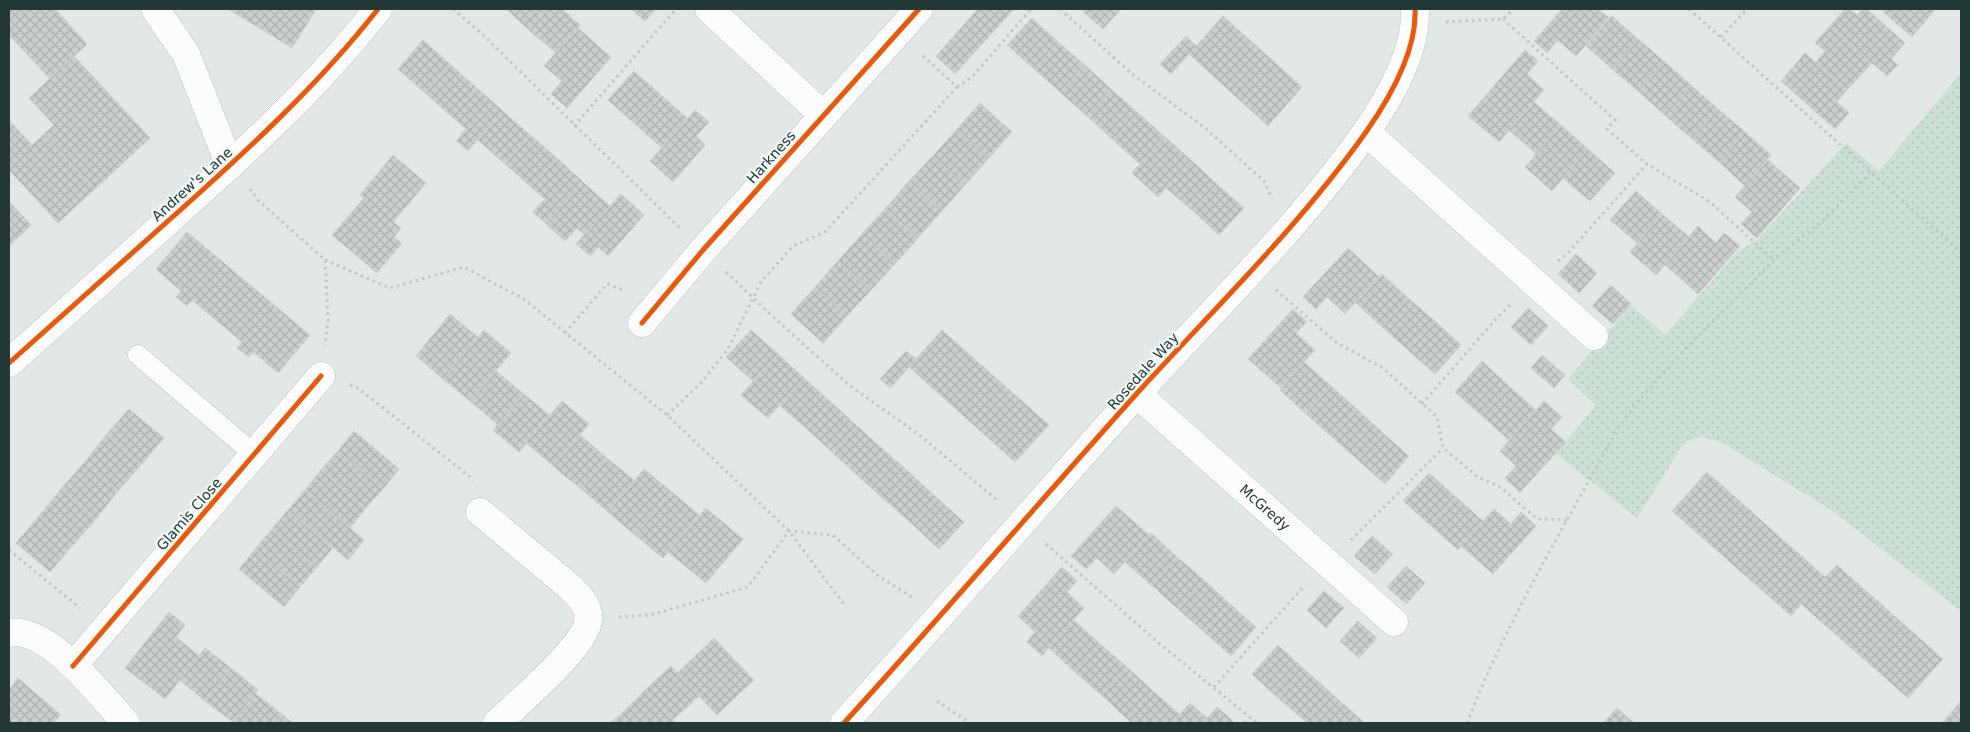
<svg xmlns="http://www.w3.org/2000/svg" width="1970" height="732" font-family="'DejaVu Sans',sans-serif">
  <defs>
    <pattern id="park-dots" width="8" height="8" patternUnits="userSpaceOnUse" patternTransform="scale(1.25)"><rect width="8" height="8" fill="#cce0d6"/><path d="M2 2h.1M6 6h.1" fill="none" stroke="#afc1b8" stroke-width="1.8" stroke-linecap="round"/></pattern>
    <pattern id="building-cross-hatch" width="8" height="8" patternUnits="userSpaceOnUse" patternTransform="scale(1.25)"><rect width="8" height="8" fill="#cbd0cf"/><path d="M0 0l8 8M0 8l8-8" fill="none" stroke="#aeb3b2"/></pattern>
  </defs>
  <rect width="100%" height="100%" fill="#e2e8e6"/>
  <!-- park -->
  <path fill="url(#park-dots)" d="M1961,73V611L1831,510L1721,442C1702,437 1698,433 1682,446L1637,518L1556,454L1596,405L1568,379L1631,305L1665,335L1738,251L1757,240L1846,143L1879,171Z"/>
  <!-- building -->
  <path fill="url(#building-cross-hatch)" stroke="#cbd1cf" d="M9,9H55L87,44L50,79L9,35Z
    M228,9H316L292,48Z
    M506,9H547L529,30Z
    M547,9H562L580,25L556,53L529,30Z
    M631,9H656L645,21Z
    M978,9H1014L955,74L936,56Z
    M1080,9H1121L1103,29Z
    M1562,9H1598L1609,18L1576,56L1558,40L1547,53L1534,41Z
    M1845,9H1849L1857,15L1862,9H1867L1905,43L1891,59L1898,65L1887,76L1830,26Z
    M1880,9H1931L1934,11L1912,37Z
    M1223,16L1302,87L1268,126L1189,54L1171,74L1160,64L1186,36L1196,46Z
    M1612,16L1638,39L1612,69L1586,46Z
    M1032,18L1058,42L1034,69L1007,45Z
    M1830,26L1872,63L1847,90L1815,63L1825,51L1815,43Z
    M578,28L611,57L567,108L551,94L562,81L544,66Z
    M1638,39L1665,62L1639,92L1612,69Z
    M423,40L450,64L425,93L398,69Z
    M1058,42L1085,65L1060,92L1034,69Z
    M1525,50L1538,61L1527,74L1544,90L1499,142L1468,116Z
    M1805,53L1847,90L1837,102L1849,113L1835,129L1781,81Z
    M74,56L150,138L95,189L44,134L54,125L29,98Z
    M1665,62L1692,86L1666,116L1639,92Z
    M450,64L477,88L451,116L425,93Z
    M1085,65L1111,89L1087,116L1060,92Z
    M634,71L661,95L635,124L608,100Z
    M1692,86L1718,109L1692,139L1666,116Z
    M477,88L503,111L468,151L456,141L466,129L451,116Z
    M1111,89L1138,113L1113,140L1087,116Z
    M661,95L687,118L662,148L635,124Z
    M1534,102L1561,125L1536,154L1509,130Z
    M980,103L1012,132L989,158L957,129Z
    M1718,109L1745,132L1719,162L1692,139Z
    M695,110L709,122L696,136L705,145L673,182L650,161Z
    M503,111L530,135L505,164L478,140Z
    M1138,113L1164,136L1140,164L1113,140Z
    M9,120L32,145L44,134L95,189L58,223L9,170Z
    M1561,125L1588,149L1552,191L1525,167Z
    M957,129L989,158L965,185L933,156Z
    M1745,132L1771,155L1745,186L1719,162Z
    M530,135L557,158L531,187L505,164Z
    M1164,136L1191,160L1158,197L1132,173Z
    M1588,149L1615,173L1590,201L1563,178Z
    M393,155L426,183L393,222L401,228L394,237L402,243L377,273L332,235L364,198L360,195Z
    M933,156L965,185L942,211L909,181Z
    M557,158L583,182L546,224L533,212L545,199L531,187Z
    M1191,160L1217,184L1193,211L1166,188Z
    M1768,160L1800,188L1757,238L1741,224L1752,212L1735,197Z
    M909,181L942,211L918,238L886,208Z
    M583,182L610,206L585,235L577,228L565,241L546,224Z
    M1217,184L1244,208L1219,235L1193,211Z
    M1636,191L1662,214L1637,243L1610,220Z
    M621,194L644,215L608,256L598,247L590,256L576,244Z
    M9,201L31,225L9,246Z
    M886,208L918,238L895,264L862,234Z
    M1662,214L1689,237L1656,275L1630,252Z
    M1698,226L1716,243L1724,233L1740,246L1698,294L1665,265Z
    M187,232L310,335L278,373L253,352L249,357L237,348L242,342L192,300L187,306L176,297L181,291L156,269Z
    M862,234L895,264L871,290L838,261Z
    M1348,248L1379,277L1345,314L1327,297L1316,309L1303,297Z
    M1576,254L1597,273L1579,293L1558,274Z
    M838,261L871,290L847,316L815,287Z
    M1382,274L1408,298L1382,327L1356,303Z
    M1611,285L1631,304L1613,324L1592,306Z
    M815,287L847,316L823,343L791,314Z
    M1408,298L1435,321L1408,350L1382,327Z
    M1528,308L1548,326L1531,345L1511,327Z
    M1293,309L1307,322L1296,333L1315,350L1281,388L1248,359Z
    M450,314L478,337L443,379L416,356Z
    M1435,321L1461,345L1435,374L1408,350Z
    M484,330L511,353L470,401L443,379Z
    M751,330L778,354L753,381L726,357Z
    M942,330L1049,425L1015,462L909,367L890,388L880,379L906,351L916,359Z
    M778,354L804,378L768,418L741,395Z
    M1542,355L1565,375L1554,388L1531,368Z
    M1482,361L1509,386L1482,416L1455,392Z
    M1304,362L1331,386L1306,414L1280,390Z
    M496,371L524,394L498,425L470,401Z
    M804,378L831,402L807,429L779,405Z
    M1331,386L1357,409L1332,437L1306,414Z
    M1509,386L1536,410L1509,440L1482,416Z
    M524,394L549,415L519,452L493,430Z
    M562,401L589,424L553,466L526,443Z
    M1544,401L1562,417L1551,429L1566,442L1520,492L1505,478L1516,466L1500,451Z
    M831,402L857,426L833,453L807,429Z
    M129,409L164,438L141,465L106,435Z
    M1357,409L1383,433L1358,460L1332,437Z
    M857,426L884,450L859,477L833,453Z
    M354,431L399,469L383,489L338,451Z
    M1383,433L1409,456L1385,484L1358,460Z
    M106,435L141,465L118,491L84,463Z
    M580,435L607,458L581,489L553,466Z
    M884,450L911,474L886,501L859,477Z
    M338,451L383,489L366,508L321,470Z
    M607,458L635,481L608,512L581,489Z
    M84,463L118,491L96,519L61,489Z
    M644,469L672,492L635,535L608,512Z
    M321,470L366,508L350,528L305,490Z
    M1707,472L1825,577L1837,565L1943,659L1908,698L1801,604L1791,616L1672,511Z
    M1429,473L1456,497L1430,525L1403,501Z
    M911,474L937,498L913,525L886,501Z
    M61,489L96,519L73,545L39,516Z
    M305,490L364,540L348,560L288,510Z
    M672,492L699,515L663,558L635,535Z
    M1456,497L1483,521L1458,550L1430,525Z
    M937,498L964,522L939,549L913,525Z
    M1116,506L1149,535L1114,574L1097,558L1086,569L1071,556Z
    M706,508L743,539L706,583L668,552Z
    M1494,509L1511,524L1521,512L1536,526L1493,574L1461,546Z
    M288,510L333,548L317,567L272,529Z
    M39,516L73,545L50,572L16,543Z
    M272,529L317,567L300,587L255,549Z
    M1151,533L1177,557L1151,585L1125,562Z
    M1372,536L1393,554L1375,574L1354,556Z
    M255,549L300,587L284,607L239,569Z
    M1177,557L1204,580L1178,609L1151,585Z
    M1406,566L1425,583L1406,604L1387,587Z
    M1062,567L1077,581L1067,592L1084,608L1042,656L1027,642L1035,632L1018,616Z
    M1204,580L1230,604L1204,632L1178,609Z
    M1324,591L1344,608L1326,628L1307,610Z
    M1230,604L1256,627L1231,656L1204,632Z
    M169,612L185,625L176,637L199,656L165,699L125,668Z
    M1074,620L1100,644L1075,672L1049,648Z
    M1358,621L1377,638L1359,658L1340,641Z
    M714,638L754,680L717,715L677,673Z
    M1100,644L1127,667L1101,695L1075,672Z
    M1278,645L1304,669L1278,698L1252,674Z
    M205,648L231,668L205,701L180,680Z
    M671,666L699,696L673,720L645,690Z
    M1127,667L1153,691L1127,719L1101,695Z
    M231,668L258,690L233,722L205,701Z
    M1304,669L1331,693L1305,721L1278,698Z
    M18,678L61,715L53,723H9V690Z
    M645,690L673,720L676,723H628L620,715Z
    M1153,691L1179,714L1171,723H1132L1127,719Z
    M255,693L283,715L277,723H232Z
    M1331,693L1357,716L1350,723H1307L1305,721Z
    M1961,701V723H1942Z
    M1190,703L1207,718L1217,707L1233,721L1231,723H1171Z
    M1617,708L1634,723H1603Z
    M283,715L293,723H277Z
    M620,715L628,723H610Z
    M1357,716L1365,723H1350Z"/>
  <g fill="none" stroke-linecap="round" stroke-linejoin="round">
    <defs>
      <path id="service" d="M138,355L255,455"/>
      <g id="minor">
        <path d="M155,9L186,54L230,166"/>
        <path d="M709,9L823,115"/>
        <path d="M1366,132L1594,336"/>
        <path d="M642,323L703,250L919,9"/>
        <path d="M9,363C62,316 115,269 168,221C242,155 316,88 378,9"/>
        <path id="s1" d="M1137,394L1394,622"/>
        <path d="M480,512L571,588C580,597 590,607 588,621C585,647 518,703 497,723"/>
        <path d="M9,633C48,625 102,697 126,723"/>
        <path d="M73,666L321,376"/>
        <path d="M844,723C944,613 1041,500 1140,390C1217,306 1300,225 1366,132C1389,99 1417,50 1415,9"/>
      </g>
    </defs>
    <!-- service casing -->
    <use href="#service" stroke="#bfc4c3" stroke-width="21"/>
    <!-- minor casing -->
    <use href="#minor" stroke="#bfc4c3" stroke-width="29"/>
    <!-- path -->
    <path stroke="#bfc8c7" stroke-width="3" stroke-dasharray="2.5 4" stroke-linecap="butt" d="M453,9L481,33L680,228
      M1060,9L1132,74L1204,127L1264,181L1272,199
      M1689,9L1961,253
      M1503,19L1615,120L1607,129L1647,164L1710,202L1774,260
      M1446,22L1503,19L1513,9
      M1721,37L1747,9
      M957,87L972,77L1031,9
      M574,126L676,9
      M250,189L259,201L325,260L328,320L325,345
      M325,260L390,288L464,267L525,300L667,415L789,531L846,607
      M1558,261L1567,254L1647,164
      M726,272L770,314L849,385L922,437L998,501
      M1276,290L1337,343L1383,368L1437,417L1443,448L1478,477L1500,487L1537,519L1568,520
      M565,333L607,284L626,291
      M350,385L358,388L474,480
      M1422,404L1495,320L1511,304
      M667,415L701,383L728,349L761,282L793,246L825,232L957,87L922,55
      M1351,540L1443,448
      M1046,544L1161,645L1257,723
      M9,550L80,608
      M619,617L650,615L748,587L789,531L833,535L877,575L913,598
      M1214,687L1305,585
      M937,701L970,723
      M1245,723L1251,717
      M1467,723C1506,622 1564,527 1616,432L1633,407L1687,347L1774,260L1820,223L1870,173"/>
    <!-- service -->
    <use href="#service" stroke="#fbfcfb" stroke-width="20"/>
    <!-- minor -->
    <use href="#minor" stroke="#fbfcfb" stroke-width="28"/>
    <defs>
      <path id="cycleway" d="M642,323L703,250L919,9
        M9,363C62,316 115,269 168,221C242,155 316,88 378,9
        M73,666L321,376
        M844,723C944,613 1041,500 1140,390C1217,306 1300,225 1366,132C1389,99 1417,50 1415,9"/>
    </defs>
    <!-- cycleway casing -->
    <use href="#cycleway" stroke="#f0f7f5" stroke-width="8"/>
    <!-- cycleway -->
    <use href="#cycleway" stroke="#e8590c" stroke-width="5"/>
  </g>
  <g text-anchor="middle" stroke-width="4.5" stroke-linejoin="round" paint-order="stroke">
    <!-- street labels -->
    <g font-size="14" fill="#223937" stroke="#f0f7f5">
      <text transform="translate(771 157) rotate(-48)" y="5">Harkness</text>
      <text transform="translate(192 184) rotate(-42)" y="5">Andrew's Lane</text>
      <text transform="translate(1143 371) rotate(-48)" y="5">Rosedale Way</text>
      <text dy="5" stroke="none"><textPath href="#s1" startOffset="171">McGredy</textPath></text>
      <text transform="translate(189 514) rotate(-49)" y="5">Glamis Close</text>
    </g>
  </g>
  <!-- border -->
  <rect width="1970" height="732" fill="none" stroke="#223937" stroke-width="20"/>
</svg>
